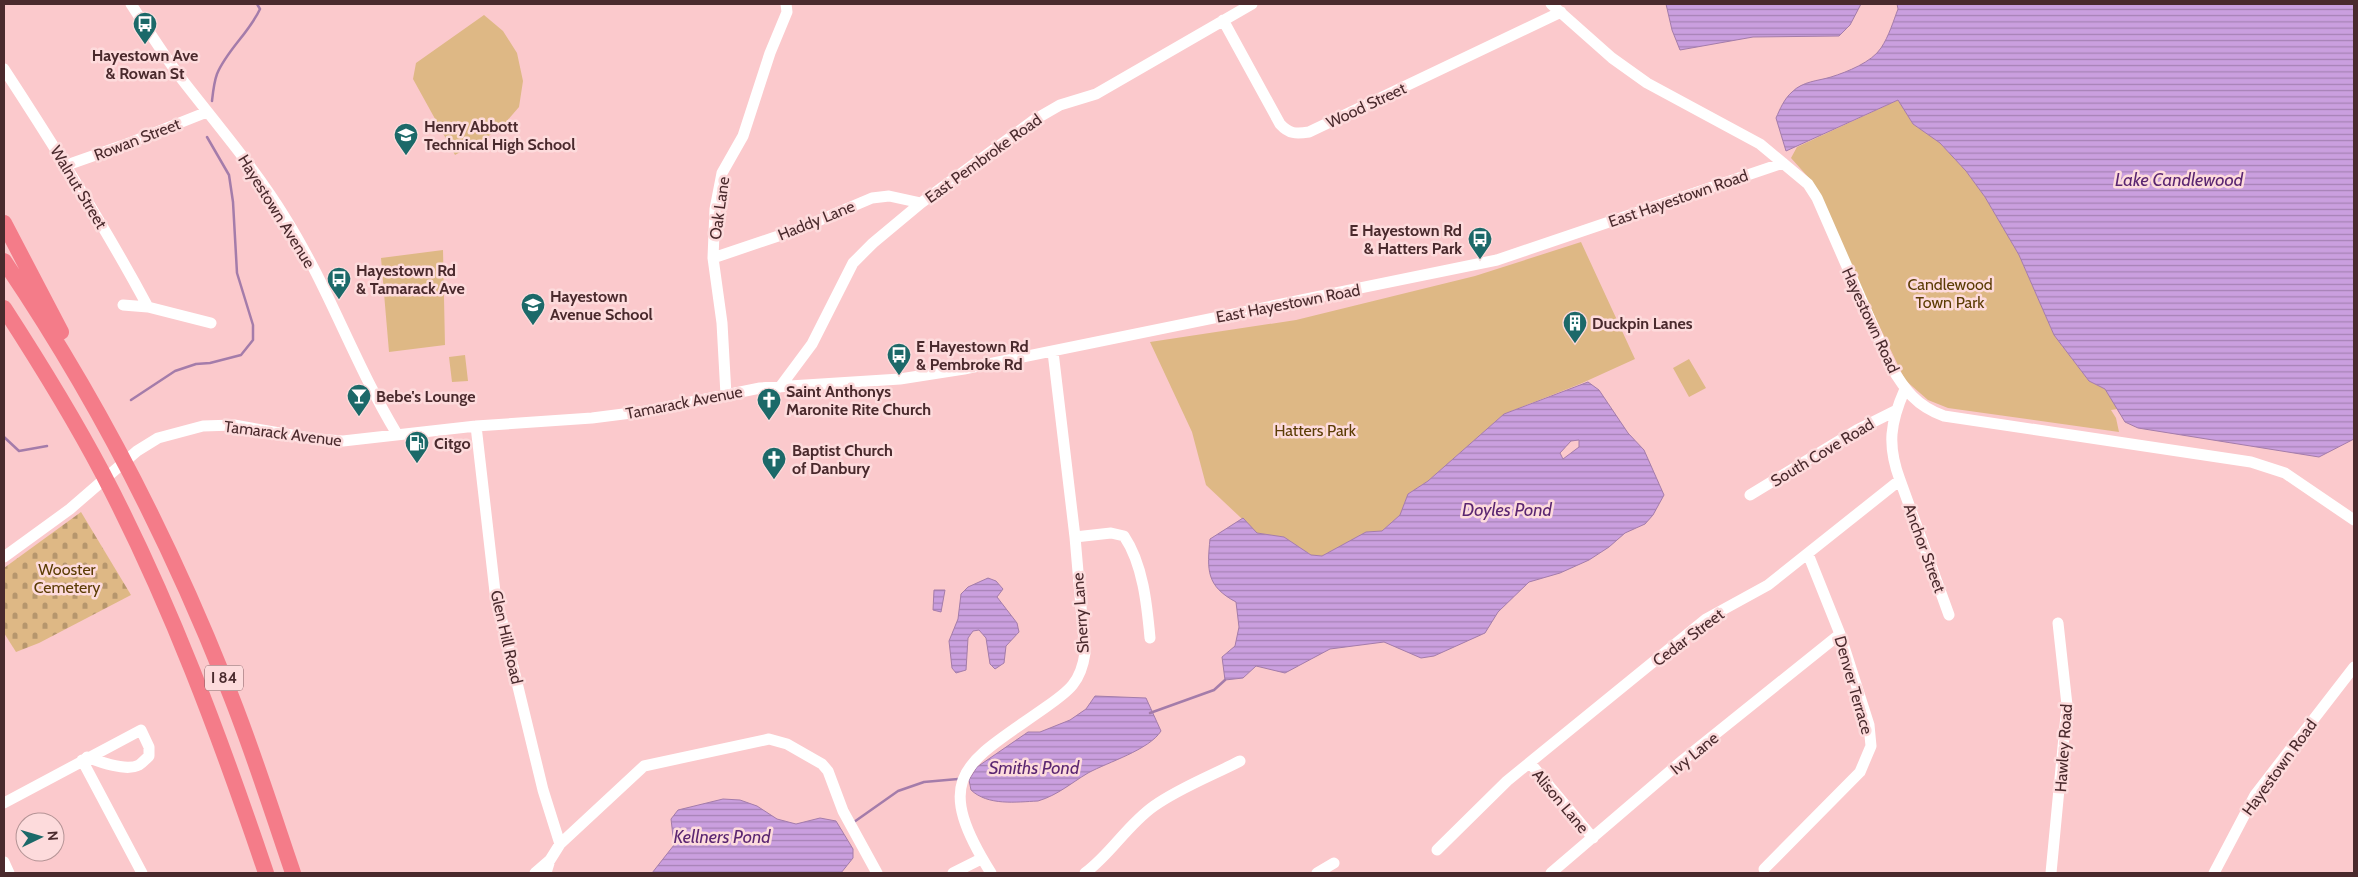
<svg xmlns="http://www.w3.org/2000/svg" width="2358" height="877" font-family="Cabin,sans-serif">
  <defs>
    <pattern id="cemetery-stones" width="16" height="16" patternUnits="userSpaceOnUse" patternTransform="scale(1.25)"><rect width="16" height="16" fill="#deb885"/><path d="M2 7V4a2 2 0 0 1 4 0v3zM10 15v-3a2 2 0 0 1 4 0v3z" fill="#b6966d"/></pattern>
    <pattern id="water-rules" width="6" height="5" patternUnits="userSpaceOnUse" patternTransform="scale(1.25)"><rect width="6" height="5" fill="#ca9fdf"/><path d="M0 2.5h6" fill="none" stroke="#a682b5"/></pattern>
  </defs>
  <rect width="100%" height="100%" fill="#fbc9cc"/>
  <!-- green -->
  <path fill="#deb885" d="M484,15L503,31L517,53L523,81L519,107L499,130L455,155L413,79L416,63Z
    M1898,100L1913,124L1940,143L1966,171L1985,197L2019,255L2054,335L2089,381L2105,389L2118,409L2111,410L2116,418L2119,432L1948,408L1928,400L1905,380L1809,178L1791,158L1797,147Z
    M1581,242L1635,359L1580,384L1504,414L1428,481L1408,494L1400,515L1382,531L1366,532L1322,556L1311,555L1284,537L1257,533L1206,485L1192,432L1150,342L1296,320L1475,276Z
    M443,250L445,345L389,352L381,258Z
    M465,355L468,381L452,382L449,357Z
    M1689,359L1706,388L1689,397L1673,368Z"/>
  <!-- cemetery -->
  <path fill="url(#cemetery-stones)" d="M81,512L131,595L39,643L16,652L4,633V568Z"/>
  <!-- water -->
  <path fill="url(#water-rules)" stroke="#a47caa" fill-rule="evenodd" d="M1666,4H1861L1850,25L1839,36L1753,37L1680,50L1672,30Z
    M1897,4H2354V439L2319,457L2138,428L2125,422L2105,389L2089,381L2054,335L2019,255L1985,197L1966,171L1940,143L1913,124L1898,100L1786,151L1776,118C1780,109 1784,99 1792,92C1803,81 1818,81 1831,77C1847,72 1872,62 1881,48C1889,36 1893,22 1898,9Z
    M1588,382L1599,390L1628,433L1644,450L1664,495L1653,515L1645,524L1625,533L1609,547L1589,560L1560,573L1529,582L1498,612L1485,633L1434,656L1421,658L1384,642L1330,649L1285,673L1256,666L1243,678L1225,680L1222,657L1235,646L1239,627L1236,602C1206,586 1207,570 1210,539L1243,518L1257,533L1284,537L1311,555L1322,556L1366,532L1382,531L1400,515L1408,494L1428,481L1504,414ZM1579,440V447L1563,459L1560,453L1571,441Z
    M988,578L996,581L1003,589L997,597L1017,623L1019,632L1006,646L1004,663L995,669L990,664L986,638L979,630L973,631L968,638L966,670L956,673L952,668L949,641L958,619L961,594L968,587Z
    M934,590H945L941,612L933,610Z
    M1095,696L1146,698L1161,731C1149,750 1108,762 1088,773C1071,783 1058,795 1038,801C1016,802 988,806 971,790L969,780L977,767L1028,732H1040L1070,720L1086,709Z
    M723,799L740,800L757,806L777,819L796,824L820,818L836,821L853,849V858L841,873H652L674,845L671,819L678,810Z"/>
  <g fill="none" stroke-linecap="round" stroke-linejoin="round">
    <!-- stream -->
    <path stroke="#a47caa" stroke-width="2.5" d="M212,101C213,92 214,82 217,74C227,50 249,33 260,9L257,4
      M131,400L175,371L196,364L210,363L241,355L253,340V325L237,273L233,202L229,175L207,137
      M4,437L19,451L47,446
      M1150,713L1214,690L1225,680
      M854,822L898,791L924,782L958,779"/>
    <!-- minor -->
    <path stroke="#fff" stroke-width="11" d="M131,4C148,30 165,57 184,82C219,127 256,170 286,219C329,288 355,365 397,434
      M1551,4L1612,58L1647,83L1760,144L1808,184L1817,198L1890,365C1905,390 1916,406 1944,416L2251,462L2285,473L2354,520
      M1223,20L1280,124C1289,134 1296,134 1309,132L1561,12
      M4,69C55,147 104,225 148,307
      M67,165L124,145L207,112
      M713,258L799,229L872,198L889,196L921,203
      M123,305L148,307L211,323
      M780,387L812,344L853,263L873,243L921,203L1034,120L1060,105L1096,94L1252,4
      M726,395L722,323L713,258L715,209L722,173L743,136L770,53L787,12L786,4
      M476,426L495,592L543,790L560,844
      M1900,480L1949,615
      M1750,495L1857,430L1895,411
      M1075,537L1111,533L1124,536C1143,564 1147,605 1150,638
      M4,557L70,509L137,451L158,438L203,426L234,425L315,439L343,441L476,426L592,418L647,411L760,388L900,379L964,369L1497,260L1783,163
      M82,760L142,873
      M1530,763L1593,838
      M4,803L141,730L149,747V756C146,759 142,763 139,765C126,772 100,762 87,757
      M1437,850L1507,781L1706,619L1768,585L1900,480C1887,445 1890,423 1905,389
      M4,862L9,873
      M1764,869L1860,772L1871,746L1869,725L1840,634L1808,554
      M535,873L550,860
      M546,873L550,860L560,844L644,766L769,739L787,744L822,764L828,771L843,811L877,873
      M953,873L981,859
      M991,873C929,774 967,763 1046,707C1069,691 1081,682 1085,653L1075,537L1053,352
      M1085,873C1111,854 1127,825 1154,806C1179,788 1213,775 1240,761
      M1317,873L1334,863
      M1551,873L1683,760L1840,634
      M2051,873L2067,705L2058,623
      M2214,873L2255,795L2354,667"/>
    <!-- highway -->
    <path stroke="#f47c89" stroke-width="16" d="M4,223L61,332
      M4,261C93,392 166,533 225,681C251,744 271,809 293,873
      M4,308C39,362 73,417 103,474C170,602 220,737 266,873"/>
  </g>
  <!-- icons -->
  <defs>
    <symbol id="bus-pin" viewBox="-11 -11 22 30"><path d="M0 17L-7.5 6A9.5 9.5 0 1 1 7.5 6Z" fill="#1c6969" stroke="#fddbdc"/><path d="M-5-6H5V4H4V6H2V4H-2V6H-4V4H-5ZM-3.5-4V0h7V-4ZM-3.5 1.2v1.5H-2V1.2ZM2 1.2v1.5H3.5V1.2Z" fill="#fff"/></symbol>
    <symbol id="school-pin" viewBox="-11 -11 22 30"><path d="M0 17L-7.5 6A9.5 9.5 0 1 1 7.5 6Z" fill="#1c6969" stroke="#fddbdc"/><path d="M0-5L7-2L0 1L-7-2ZM-4 1L0 2.5L4 1V4Q0 6-4 4Z" fill="#fff"/></symbol>
    <symbol id="building-pin" viewBox="-11 -11 22 30"><path d="M0 17L-7.5 6A9.5 9.5 0 1 1 7.5 6Z" fill="#1c6969" stroke="#fddbdc"/><path d="M-4-6H4V6H1V3H-1V6H-4ZM-2.5-4.3h1.7v1.8h-1.7ZM.8-4.3h1.7v1.8H.8ZM-2.5-1h1.7V.8h-1.7ZM.8-1h1.7V.8H.8Z" fill="#fff"/></symbol>
    <symbol id="bar-pin" viewBox="-11 -11 22 30"><path d="M0 17L-7.5 6A9.5 9.5 0 1 1 7.5 6Z" fill="#1c6969" stroke="#fddbdc"/><path d="M-6-5H6L.8 .8V4.5H3.5V6h-7V4.5H-.8V.8Z" fill="#fff"/></symbol>
    <symbol id="church-pin" viewBox="-11 -11 22 30"><path d="M0 17L-7.5 6A9.5 9.5 0 1 1 7.5 6Z" fill="#1c6969" stroke="#fddbdc"/><path d="M-1.2-6h2.4v3.5h3.3v2.4h-3.3V6h-2.4V-.1h-3.3v-2.4h3.3Z" fill="#fff"/></symbol>
    <symbol id="fuel-pin" viewBox="-11 -11 22 30"><path d="M0 17L-7.5 6A9.5 9.5 0 1 1 7.5 6Z" fill="#1c6969" stroke="#fddbdc"/><path d="M-5.5-6h7V0h2V4h1.3V-2.5L3-4.5l.8-.8L6-3V5H2.5V1h-1V6h-7ZM-4.2-4.7v3.2H.2V-4.7Z" fill="#fff"/></symbol>
  </defs>
  <g fill-rule="evenodd">
    <use href="#bus-pin" x="131" y="10" width="28" height="38"/>
    <use href="#school-pin" x="392" y="121" width="28" height="38"/>
    <use href="#bus-pin" x="1466" y="225" width="28" height="38"/>
    <use href="#bus-pin" x="325" y="265" width="28" height="38"/>
    <use href="#school-pin" x="519" y="291" width="28" height="38"/>
    <use href="#building-pin" x="1561" y="309" width="28" height="38"/>
    <use href="#bus-pin" x="885" y="341" width="28" height="38"/>
    <use href="#bar-pin" x="345" y="382" width="28" height="38"/>
    <use href="#church-pin" x="755" y="386" width="28" height="38"/>
    <use href="#fuel-pin" x="403" y="429" width="28" height="38"/>
    <use href="#church-pin" x="760" y="445" width="28" height="38"/>
  </g>
  <g text-anchor="middle" stroke-width="5" stroke-linejoin="round" paint-order="stroke">
    <!-- shield labels -->
    <rect fill="#fddbdc" stroke="#805f62" stroke-width="1" x="205" y="665.5" width="38" height="25" rx="4"/>
    <g font-size="15" font-weight="bold" fill="#4a2a2d">
      <text x="224" y="683">I 84</text>
    </g>
    <!-- poi labels -->
    <g font-size="16" font-weight="bold" fill="#4a2a2d" stroke="#fddbdc" text-anchor="start">
      <text x="145" y="61" text-anchor="middle">Hayestown Ave<tspan x="145" dy="18">&amp; Rowan St</tspan></text>
      <text x="424" y="132">Henry Abbott<tspan x="424" dy="18">Technical High School</tspan></text>
      <text x="1462" y="236" text-anchor="end">E Hayestown Rd<tspan x="1462" dy="18">&amp; Hatters Park</tspan></text>
      <text x="356" y="276">Hayestown Rd<tspan x="356" dy="18">&amp; Tamarack Ave</tspan></text>
      <text x="550" y="302">Hayestown<tspan x="550" dy="18">Avenue School</tspan></text>
      <text x="1592" y="329">Duckpin Lanes</text>
      <text x="916" y="352">E Hayestown Rd<tspan x="916" dy="18">&amp; Pembroke Rd</tspan></text>
      <text x="786" y="397">Saint Anthonys<tspan x="786" dy="18">Maronite Rite Church</tspan></text>
      <text x="376" y="402">Bebe's Lounge</text>
      <text x="434" y="449">Citgo</text>
      <text x="792" y="456">Baptist Church<tspan x="792" dy="18">of Danbury</tspan></text>
    </g>
    <!-- street labels -->
    <g font-size="16" fill="#4a2a2d" stroke="#fddbdc">
      <text transform="translate(1366 105) rotate(-25)" y="6">Wood Street</text>
      <text transform="translate(137 139) rotate(-21)" y="6">Rowan Street</text>
      <text transform="translate(983 158) rotate(-36)" y="6">East Pembroke Road</text>
      <text transform="translate(79 187) rotate(59)" y="6">Walnut Street</text>
      <text transform="translate(1678 198) rotate(-19)" y="6">East Hayestown Road</text>
      <text transform="translate(719 208) rotate(-82)" y="6">Oak Lane</text>
      <text transform="translate(277 211) rotate(58)" y="6">Hayestown Avenue</text>
      <text transform="translate(816 220) rotate(-22)" y="6">Haddy Lane</text>
      <text transform="translate(1288 303) rotate(-11)" y="6">East Hayestown Road</text>
      <text transform="translate(1871 320) rotate(65)" y="6">Hayestown Road</text>
      <text transform="translate(684 402) rotate(-11)" y="6">Tamarack Avenue</text>
      <text transform="translate(283 433) rotate(7)" y="6">Tamarack Avenue</text>
      <text transform="translate(1822 452) rotate(-31)" y="6">South Cove Road</text>
      <text transform="translate(1925 548) rotate(70)" y="6">Anchor Street</text>
      <text transform="translate(1080 613) rotate(-94)" y="6">Sherry Lane</text>
      <text transform="translate(507 637) rotate(77)" y="6">Glen Hill Road</text>
      <text transform="translate(1688 637) rotate(-37)" y="6">Cedar Street</text>
      <text transform="translate(1854 685) rotate(74)" y="6">Denver Terrace</text>
      <text transform="translate(2063 748) rotate(-86)" y="6">Hawley Road</text>
      <text transform="translate(1694 753) rotate(-39)" y="6">Ivy Lane</text>
      <text transform="translate(2279 767) rotate(-54)" y="6">Hayestown Road</text>
      <text transform="translate(1561 801) rotate(50)" y="6">Alison Lane</text>
    </g>
    <!-- park labels -->
    <g font-size="16" fill="#5b3c04" stroke="#fddbdc">
      <text x="1950" y="290">Candlewood<tspan x="1950" dy="18">Town Park</tspan></text>
      <text x="1315" y="436">Hatters Park</text>
      <text x="67" y="575">Wooster<tspan x="67" dy="18">Cemetery</tspan></text>
    </g>
    <!-- water labels -->
    <g font-size="18" font-style="italic" fill="#5b2671" stroke="#fddbdc">
      <text x="2179" y="186">Lake Candlewood</text>
      <text x="1507" y="516">Doyles Pond</text>
      <text x="1034" y="774">Smiths Pond</text>
      <text x="722" y="843">Kellners Pond</text>
    </g>
  </g>
  <!-- border -->
  <rect width="2358" height="877" fill="none" stroke="#4a2a2d" stroke-width="10"/>
  <!-- north arrow -->
  <g transform="translate(40 837) rotate(85)"><circle r="24" fill="#fddbdc" stroke="#b59496"/>
  <path d="M0-4L9 19L0 12L-9 19Z" fill="#1c6969"/>
  <text y="-8" font-size="14" font-weight="bold" text-anchor="middle" fill="#4a2a2d">N</text>
  </g>
</svg>
